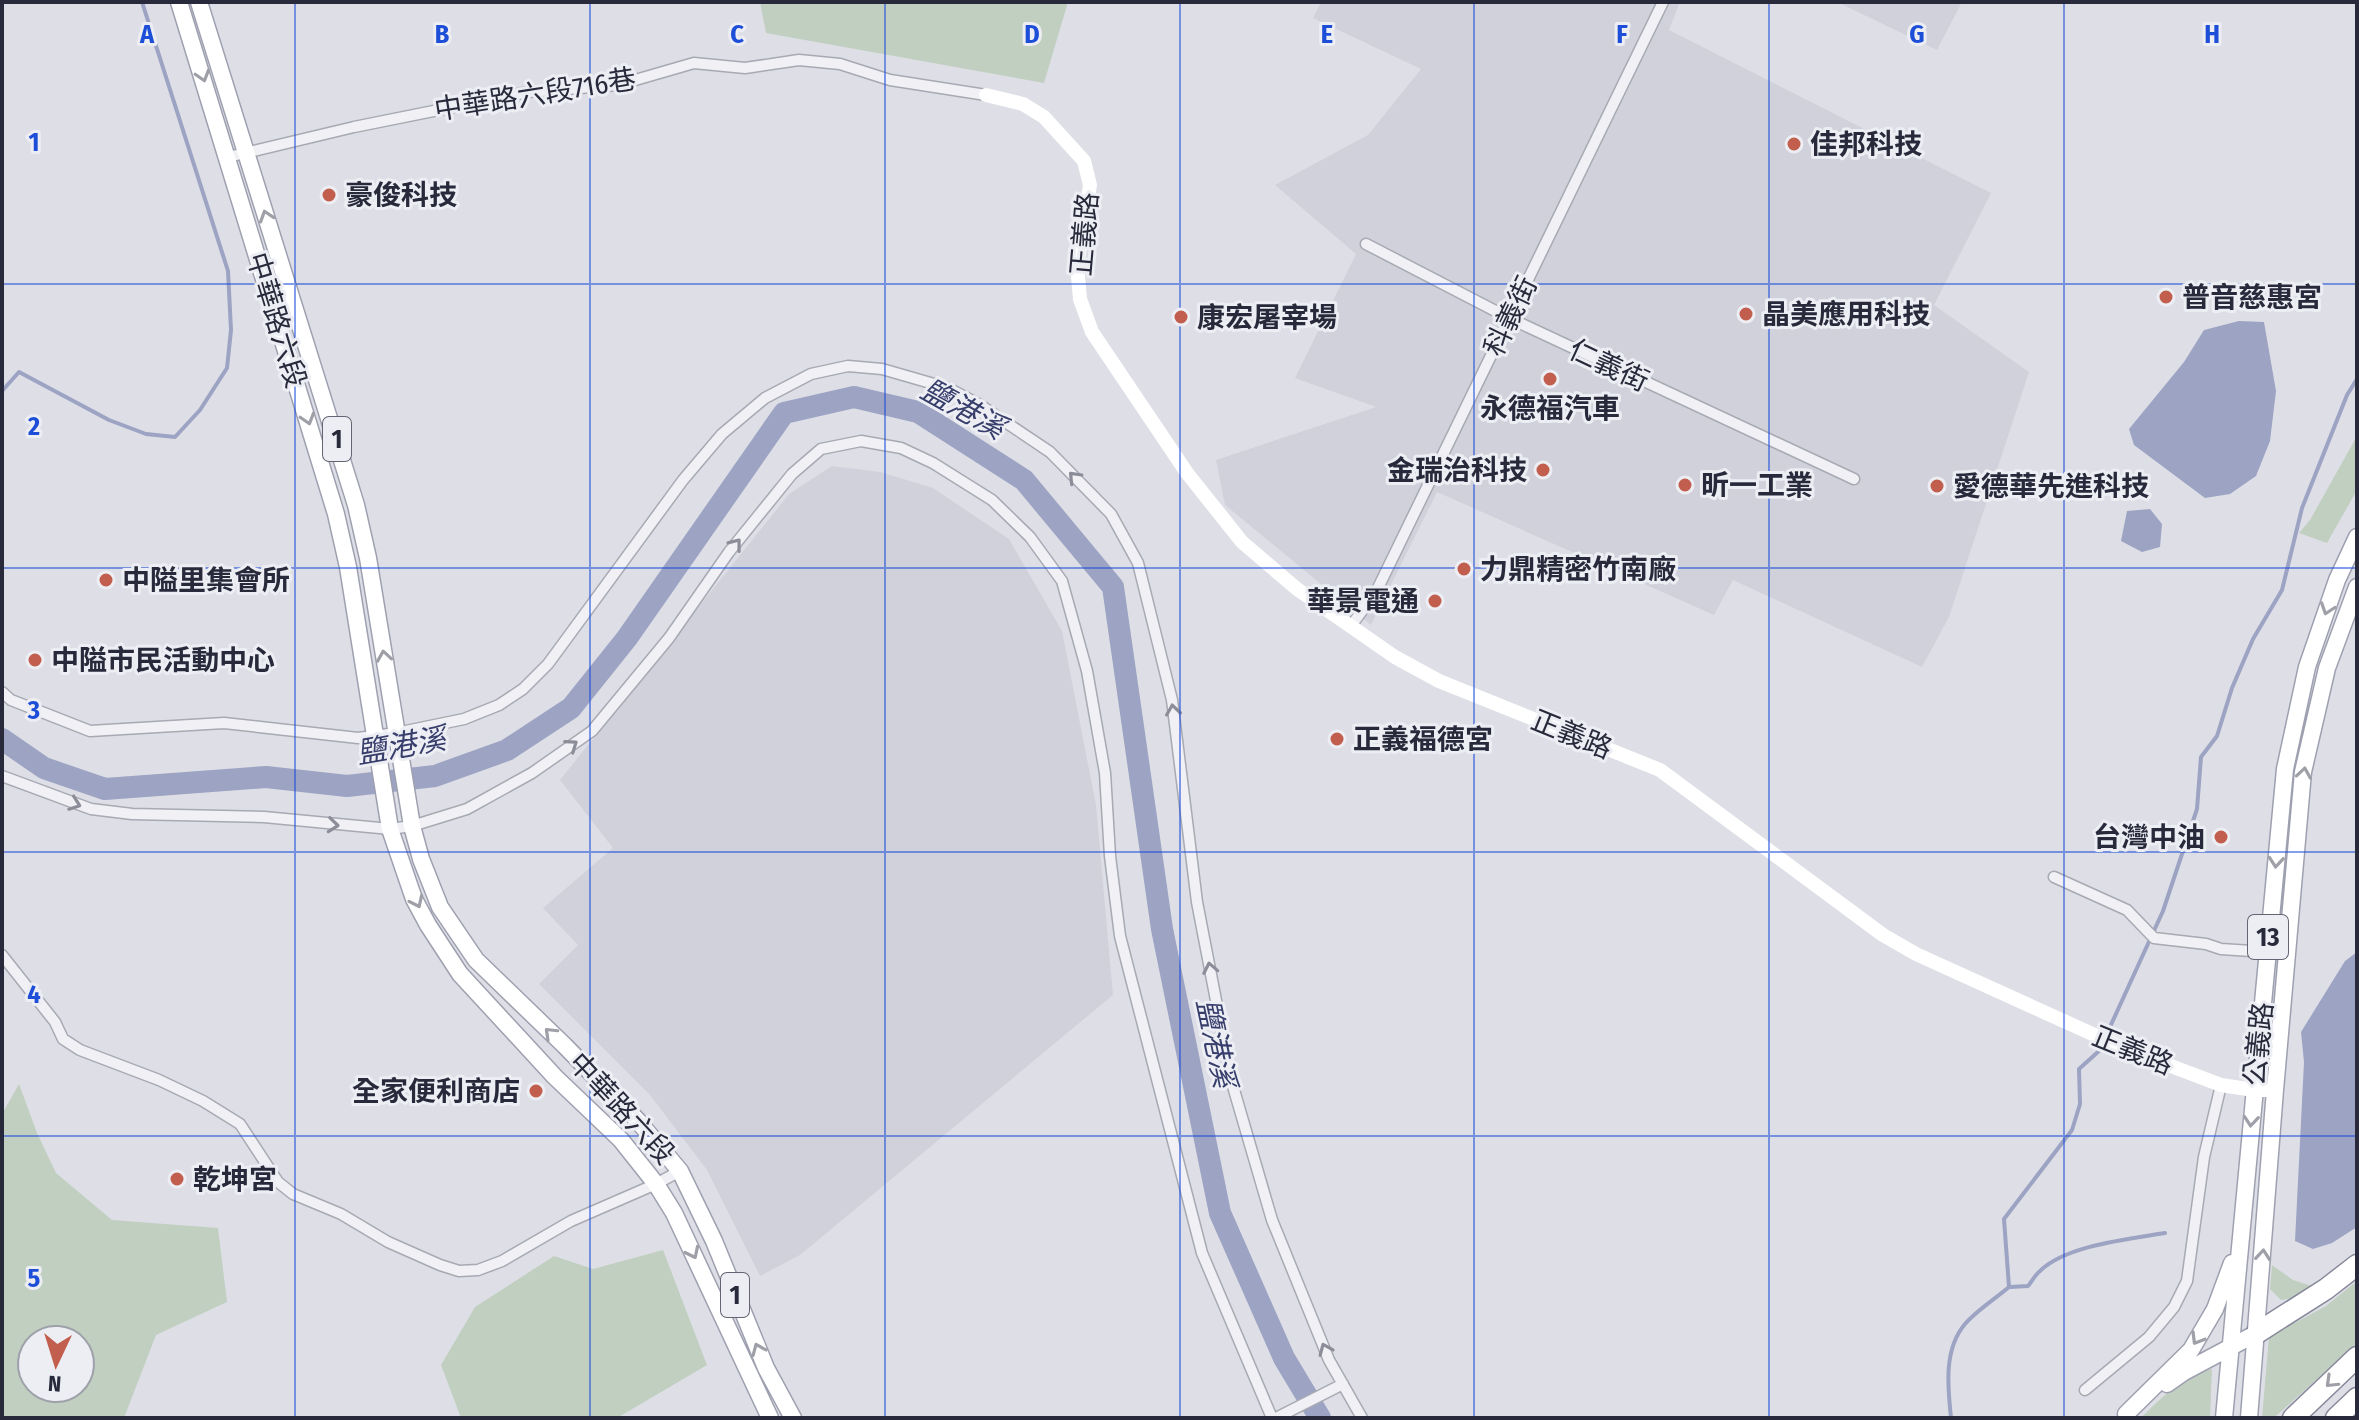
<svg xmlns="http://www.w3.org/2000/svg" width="2359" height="1420" font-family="'Fira Sans Condensed','Noto Sans TC',sans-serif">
  <rect width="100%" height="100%" fill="#dedfe6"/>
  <!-- built -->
  <path fill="#d0d1db" d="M1321,2H1680L1669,30L1991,193L1934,305L2029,372L1949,617L1922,667L1733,580L1714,615L1437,492L1371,625L1225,505L1216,460L1376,407L1295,378L1356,254L1275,185L1368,135L1421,69L1313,18Z
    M1837,2H1962L1937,50Z
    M832,466L880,472L933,488L1009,539L1062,631L1096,805L1113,995L800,1255L760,1276L707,1170L650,1095L539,984L578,945L543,908L613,848L560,780L789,494Z"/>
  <!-- green -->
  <path fill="#c0cfc0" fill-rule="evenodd" d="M760,2H1068L1044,83L766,33Z
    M2357,436V490L2327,543L2299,533L2310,520Z
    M19,1084L37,1133L56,1173L112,1220L218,1228L227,1302L156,1335L124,1418H2V1114ZM80,1340V1388H32V1340Z
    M663,1250L707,1365L617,1418H461L441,1365L475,1307L554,1256L593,1269Z
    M2272,1265L2293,1280L2312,1286L2293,1298L2281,1300L2270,1289Z
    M2357,1281V1343L2276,1416L2262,1418L2269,1337L2326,1306Z
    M2212,1369L2210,1418H2141C2160,1399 2184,1374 2212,1369Z"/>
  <!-- water -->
  <path fill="#9ca3c3" d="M2239,321L2264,322L2276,391L2270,441L2256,476L2230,494L2205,498L2134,445L2129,429L2184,362L2204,330Z
    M2150,509L2162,524L2160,547L2142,552L2121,541L2127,511Z
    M2357,952V1227L2332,1243L2313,1249L2295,1241L2304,1062L2301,1032L2345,961Z"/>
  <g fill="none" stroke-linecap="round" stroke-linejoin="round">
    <!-- stream -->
    <path stroke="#9ca3c3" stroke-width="4" d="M2,391L19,372L109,420L146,434L175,437L200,410L227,368L231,330L228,271L142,2
      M2010,1287L2028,1286C2032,1281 2035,1275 2040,1271C2066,1245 2130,1239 2165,1233
      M1951,1418C1948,1388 1943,1350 1965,1324C1977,1310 1995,1299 2009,1287L2004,1219L2072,1130L2080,1104L2079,1069L2099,1051L2163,911L2197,809L2201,757L2217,736L2232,688L2253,639L2282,590L2302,508L2347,395L2357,379"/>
    <!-- river -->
    <path stroke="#9ca3c3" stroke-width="22" d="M2,739L44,768L105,789L266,777L347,786L435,776L507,750L571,708L627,638L784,413L854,397L918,412L1024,480L1113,587L1162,929L1220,1213L1284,1358L1320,1418"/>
    <defs>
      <path id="street" d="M228,157L354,127L528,92L618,85L694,63L745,68L799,60L840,64L890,80L986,95
        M1366,244L1509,318L1854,479
        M1351,626L1377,590L1663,2
        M2,692L11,700L90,731L224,723L358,738L396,733L464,719L499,705L523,689L548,664L683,480L722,434L765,398L811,374L848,366L882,369L948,388L980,405L1050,452L1111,514L1138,563L1172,700L1197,902L1232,1083L1272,1220L1329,1360L1362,1418
        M2,776L91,809L132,814L264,817L390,829L412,826L467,809L532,773L592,731L669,638L729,552L792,474L821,449L861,441L901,448L933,463L992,500L1030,537L1062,581L1087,671L1105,773L1110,856L1120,936L1202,1253L1272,1418
        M2054,877L2127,910L2154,938L2206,944L2221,949L2267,952
        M2,955L55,1022L63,1039L80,1050L159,1080L203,1101L240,1124L278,1182L293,1194L341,1214L388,1242L440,1265L459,1271L478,1270L502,1261L571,1221L656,1184L680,1171
        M2085,1390L2149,1337L2174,1307L2187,1281L2204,1157L2221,1085
        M1276,1418L1343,1384"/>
      <path id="primary" d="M179,2L336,514L348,567L390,829L414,899L428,925L460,974L555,1077L621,1140L656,1184L674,1213L770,1418
        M199,2L356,505L368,558L412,826L421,859L440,907L476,960L565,1046L638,1121L680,1171L714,1241L766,1368L793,1418
        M2167,1384L2184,1372L2257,1333
        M2126,1414L2191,1350L2215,1309L2232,1263
        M2224,1418L2285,769L2307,667L2337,580L2357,537
        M2249,1418L2275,1090L2303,772L2327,668L2357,587"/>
      <path id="highway" d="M2257,1333L2326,1289L2357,1265
        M2293,1418L2357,1357
        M2336,1418L2357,1398"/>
    </defs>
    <!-- street casing -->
    <use href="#street" stroke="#a7a9b3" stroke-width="13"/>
    <!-- primary casing -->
    <use href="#primary" stroke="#9ea0b0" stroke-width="19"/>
    <!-- highway casing -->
    <use href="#highway" stroke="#87899b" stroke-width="23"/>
    <!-- street -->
    <use href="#street" stroke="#f0f0f5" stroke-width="10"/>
    <!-- secondary -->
    <path stroke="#fff" stroke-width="14" d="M986,95L1023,104L1044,117L1084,161L1090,185L1077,265L1080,299L1092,332L1187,473L1242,542L1297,589L1395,657L1439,681L1660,770L1883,935L1916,954L2121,1047L2221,1085L2254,1090H2275"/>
    <!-- primary -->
    <use href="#primary" stroke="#fff" stroke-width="16"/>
    <!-- highway -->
    <use href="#highway" stroke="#fff" stroke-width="20"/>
  </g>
  <!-- one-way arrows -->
  <defs><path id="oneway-chevron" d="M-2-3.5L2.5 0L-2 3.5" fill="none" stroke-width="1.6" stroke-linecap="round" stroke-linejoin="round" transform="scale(2)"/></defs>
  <g stroke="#9e9fa7">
    <use href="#oneway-chevron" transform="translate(203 76) rotate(73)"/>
    <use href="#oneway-chevron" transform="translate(266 216) rotate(-108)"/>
    <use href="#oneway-chevron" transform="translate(308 419) rotate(73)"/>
    <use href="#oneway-chevron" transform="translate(2327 609) rotate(109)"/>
    <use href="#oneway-chevron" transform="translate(384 656) rotate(-99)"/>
    <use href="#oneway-chevron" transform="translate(2304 773) rotate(-81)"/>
    <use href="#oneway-chevron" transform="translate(2276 862) rotate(95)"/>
    <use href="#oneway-chevron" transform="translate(417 902) rotate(65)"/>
    <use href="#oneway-chevron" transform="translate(550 1033) rotate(-136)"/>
    <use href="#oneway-chevron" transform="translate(2251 1121) rotate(95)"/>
    <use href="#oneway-chevron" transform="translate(693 1253) rotate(64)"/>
    <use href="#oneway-chevron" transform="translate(2263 1255) rotate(-85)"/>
    <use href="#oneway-chevron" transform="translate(2197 1339) rotate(121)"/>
    <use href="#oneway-chevron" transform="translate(758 1349) rotate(-113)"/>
    <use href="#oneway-chevron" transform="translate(2331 1382) rotate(136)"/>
  </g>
  <g stroke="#8c8d98">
    <use href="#oneway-chevron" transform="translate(1074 477) rotate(-134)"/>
    <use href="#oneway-chevron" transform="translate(736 544) rotate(-52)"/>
    <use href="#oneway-chevron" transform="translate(1173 710) rotate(-98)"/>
    <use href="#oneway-chevron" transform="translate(572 745) rotate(-35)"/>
    <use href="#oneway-chevron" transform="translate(75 804) rotate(20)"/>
    <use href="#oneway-chevron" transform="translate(333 825) rotate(6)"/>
    <use href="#oneway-chevron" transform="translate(1210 968) rotate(-101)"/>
    <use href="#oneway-chevron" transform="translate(1325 1349) rotate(-113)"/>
  </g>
  <!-- grid -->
  <path fill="none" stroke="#1d4ed8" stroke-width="2" stroke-opacity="0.55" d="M295,2V1418M590,2V1418M885,2V1418M1180,2V1418M1474,2V1418M1769,2V1418M2064,2V1418M2,284H2357M2,568H2357M2,852H2357M2,1136H2357"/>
  <!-- markers -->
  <g fill="#c15e4d" stroke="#edeef4" stroke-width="3">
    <circle cx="1794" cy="144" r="8"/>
    <circle cx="329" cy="195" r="8"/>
    <circle cx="2166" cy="297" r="8"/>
    <circle cx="1746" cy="314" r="8"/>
    <circle cx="1181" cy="317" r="8"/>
    <circle cx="1550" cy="379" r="8"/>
    <circle cx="1543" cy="470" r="8"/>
    <circle cx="1685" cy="485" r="8"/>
    <circle cx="1937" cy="486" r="8"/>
    <circle cx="1464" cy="569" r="8"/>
    <circle cx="106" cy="580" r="8"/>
    <circle cx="1435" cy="601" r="8"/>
    <circle cx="35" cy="660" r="8"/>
    <circle cx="1337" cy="739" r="8"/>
    <circle cx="2221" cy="837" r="8"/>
    <circle cx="536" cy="1091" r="8"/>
    <circle cx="177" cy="1179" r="8"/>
  </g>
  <g text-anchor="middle" stroke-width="6" stroke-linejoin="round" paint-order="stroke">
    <!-- shield labels -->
    <g fill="#edeef4" stroke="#636572" stroke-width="2">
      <rect x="323" y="417" width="28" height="44" rx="6"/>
      <rect x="2248" y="915" width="40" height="44" rx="6"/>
      <rect x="721" y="1273" width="28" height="44" rx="6"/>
    </g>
    <g font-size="26" font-weight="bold" fill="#282a3b">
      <text x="337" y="448">1</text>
      <text x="2268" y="946">13</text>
      <text x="735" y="1304">1</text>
    </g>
    <!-- street labels -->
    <g font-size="28" fill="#282a3b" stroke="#edeef4">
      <text transform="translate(535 94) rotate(-9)" y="10">中華路六段716巷</text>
      <text transform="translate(1084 234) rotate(-85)" y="10">正義路</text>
      <text transform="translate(1510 316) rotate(-64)" y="10">科義街</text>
      <text transform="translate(277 320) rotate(73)" y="10">中華路六段</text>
      <text transform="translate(1609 365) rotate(25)" y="10">仁義街</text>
      <text transform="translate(1572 734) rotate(22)" y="10">正義路</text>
      <text transform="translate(2258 1044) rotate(-84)" y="10">公義路</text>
      <text transform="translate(2133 1050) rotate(22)" y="10">正義路</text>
      <text transform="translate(622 1108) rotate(47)" y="10">中華路六段</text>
    </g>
    <!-- poi labels -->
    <g font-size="28" font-weight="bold" fill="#282a3b" stroke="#edeef4" text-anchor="start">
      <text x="1810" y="154">佳邦科技</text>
      <text x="345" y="205">豪俊科技</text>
      <text x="2182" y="307">普音慈惠宮</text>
      <text x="1762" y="324">晶美應用科技</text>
      <text x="1197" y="327">康宏屠宰場</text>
      <text x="1550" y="418" text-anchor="middle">永德福汽車</text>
      <text x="1527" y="480" text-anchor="end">金瑞治科技</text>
      <text x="1701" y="495">昕一工業</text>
      <text x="1953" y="496">愛德華先進科技</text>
      <text x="1480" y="579">力鼎精密竹南廠</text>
      <text x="122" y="590">中隘里集會所</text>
      <text x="1419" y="611" text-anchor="end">華景電通</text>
      <text x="51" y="670">中隘市民活動中心</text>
      <text x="1353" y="749">正義福德宮</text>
      <text x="2205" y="847" text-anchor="end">台灣中油</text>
      <text x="520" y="1101" text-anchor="end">全家便利商店</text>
      <text x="193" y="1189">乾坤宮</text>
    </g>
    <!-- water labels -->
    <g font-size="30" font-style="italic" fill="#373e6b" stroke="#edeef4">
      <text transform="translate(963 409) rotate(29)" y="10">鹽港溪</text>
      <text transform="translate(401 746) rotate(-10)" y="10">鹽港溪</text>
      <text transform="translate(1216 1043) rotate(78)" y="10">鹽港溪</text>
    </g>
  </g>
  <g font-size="26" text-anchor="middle" font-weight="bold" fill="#1d4ed8" stroke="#edeef4" stroke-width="6" stroke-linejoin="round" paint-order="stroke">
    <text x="147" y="43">A</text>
    <text x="442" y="43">B</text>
    <text x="737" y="43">C</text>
    <text x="1032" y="43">D</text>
    <text x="1327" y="43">E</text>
    <text x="1622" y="43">F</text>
    <text x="1917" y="43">G</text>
    <text x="2212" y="43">H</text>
    <text x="34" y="151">1</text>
    <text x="34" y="435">2</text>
    <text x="34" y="719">3</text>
    <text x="34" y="1003">4</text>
    <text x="34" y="1287">5</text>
  </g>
  <!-- border -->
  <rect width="2359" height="1420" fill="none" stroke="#282a3b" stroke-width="8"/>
  <!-- north arrow -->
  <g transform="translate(56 1364) rotate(184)"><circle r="38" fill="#edeef4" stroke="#9ea0aa" stroke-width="2"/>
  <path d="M0-6L14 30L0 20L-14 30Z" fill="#c15e4d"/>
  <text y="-12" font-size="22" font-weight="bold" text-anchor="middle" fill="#282a3b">N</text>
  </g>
</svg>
